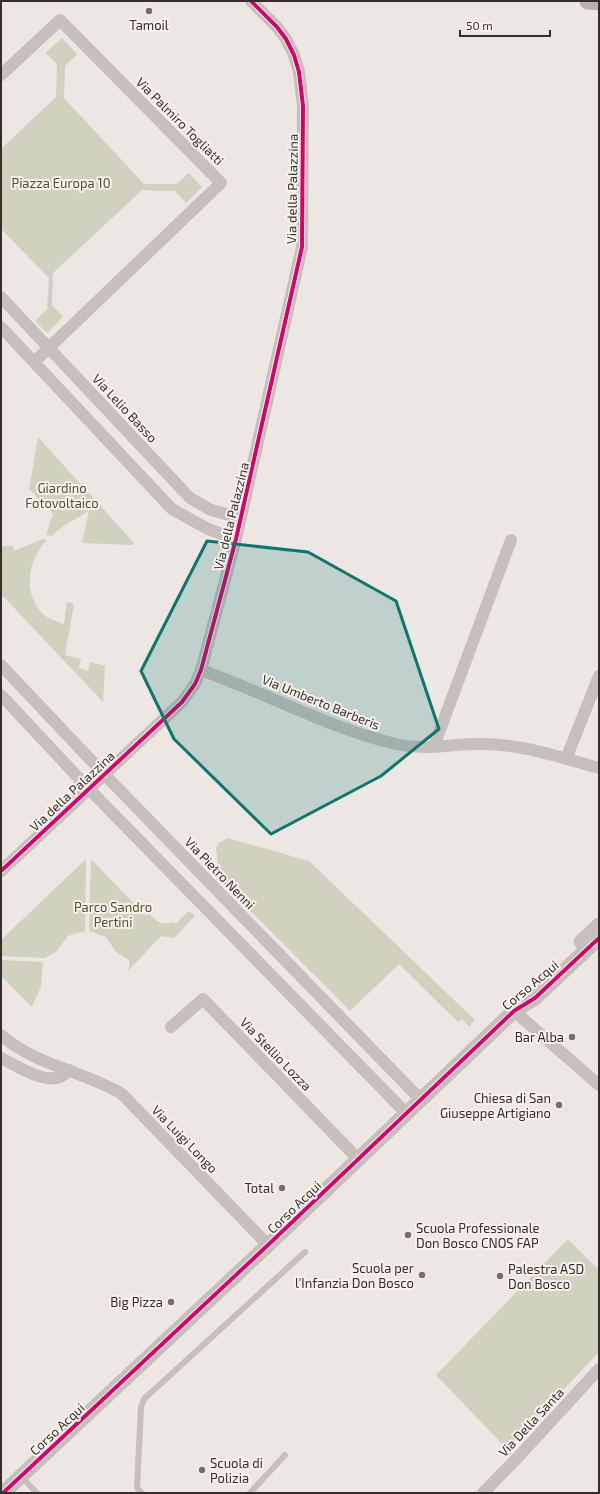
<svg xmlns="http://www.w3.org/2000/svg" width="600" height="1494" font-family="'Exo 2',sans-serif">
  <rect width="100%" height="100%" fill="#ede7e4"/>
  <!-- green -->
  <path fill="#d0d1bf" d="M62,38L77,54L65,66L64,98L144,184H176L189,173L202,187L186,203L175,191L142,190L53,273L52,305L63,317L47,333L35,321L47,309L49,278L1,229V149L56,97L57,64L45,53Z
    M38,437L134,543L132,545L82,543L89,511L62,527L51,536L46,535L53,514L29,489Z
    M43,539L47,540C27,561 22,593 44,615C49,619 58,622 64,624L67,602L74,604L65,655L81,659L79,668L88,671L90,662L105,666L103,702L1,594V546H13L14,551Z
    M228,838L309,861L475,1020L469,1027L462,1019L458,1022L399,964L350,1011L220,880L216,848L220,842Z
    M86,859L85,931L68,936L57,951L45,958L1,956V940Z
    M91,859L146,916L149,914C156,921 162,926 173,922L175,924L189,911L195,916L174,938L161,936L128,971L130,961L116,952L106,937L89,931Z
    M1,960L43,962L41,986L32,1007L1,976Z
    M568,1239L599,1270V1352L507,1449L436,1375Z"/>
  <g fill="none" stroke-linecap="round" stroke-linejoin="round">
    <!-- service -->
    <path stroke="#c6bfbc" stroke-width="6" d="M21,1476L37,1493
      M142,1493L137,1488L141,1407L144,1399L305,1252
      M250,1493L285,1455"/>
    <!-- minor -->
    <path stroke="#c6bfbc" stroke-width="12" d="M1,75L60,20L221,183L34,362
      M1,297L190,498L211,510L241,518
      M1,327L172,509L208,529L236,539
      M1,665L104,774L420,1099
      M201,670C266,693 328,728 396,744C425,751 455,743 484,744C522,744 562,758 599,768
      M1,695L89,789L406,1113
      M434,746L511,540
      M566,759L599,676
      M1,871L182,702L195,684L201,670L236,539L302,247L303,106L299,72L294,55L286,39L277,27L251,1
      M514,1011L599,1085
      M171,1027L203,999L358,1159
      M1,1035C35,1065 83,1071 122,1094L268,1245
      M1,1058C19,1067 53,1091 69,1070
      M483,1493L520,1455L599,1369"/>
    <!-- tertiary -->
    <path stroke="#c6bfbc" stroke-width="15" d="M581,942L599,925
      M3,1493L268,1245L514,1011L535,998L599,938"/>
    <!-- secondary -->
    <path stroke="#b7b0ad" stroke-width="17" d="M588,1L599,2"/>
    <defs>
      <path id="cycleway" d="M1,871L182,702L195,684L201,670L236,539L302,247L303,106L299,72L294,55L286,39L277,27L251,1
        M3,1493L268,1245L514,1011L535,998L599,938"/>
    </defs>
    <!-- cycleway casing -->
    <use href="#cycleway" stroke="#f9f1ec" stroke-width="6"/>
    <!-- cycleway -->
    <use href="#cycleway" stroke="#d6006c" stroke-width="4"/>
  </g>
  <!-- marked area -->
  <path fill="#0f766e" fill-opacity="0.2" stroke="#0f766e" stroke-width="3" stroke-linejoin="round" d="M207,541L308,552L396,601L439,729L381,776L271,834L174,739L141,671Z"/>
  <!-- markers -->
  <g fill="#776e6c" stroke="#f9f1ec" stroke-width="1.5">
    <circle cx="149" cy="11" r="4"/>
    <circle cx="572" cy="1037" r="4"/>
    <circle cx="559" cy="1105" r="4"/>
    <circle cx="282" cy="1188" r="4"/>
    <circle cx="408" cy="1235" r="4"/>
    <circle cx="422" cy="1275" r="4"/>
    <circle cx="500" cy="1276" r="4"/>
    <circle cx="171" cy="1302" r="4"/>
    <circle cx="202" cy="1470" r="4"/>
  </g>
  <g text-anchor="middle" stroke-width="4" stroke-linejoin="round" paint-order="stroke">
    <!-- poi labels -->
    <g font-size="13" fill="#372d2b" stroke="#f9f1ec" text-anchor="end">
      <text x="149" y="30" text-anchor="middle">Tamoil</text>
      <text x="564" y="1042">Bar Alba</text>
      <text x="551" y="1103">Chiesa di San<tspan x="551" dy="15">Giuseppe Artigiano</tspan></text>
      <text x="274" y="1193">Total</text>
      <text x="416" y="1233" text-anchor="start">Scuola Professionale<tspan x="416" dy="15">Don Bosco CNOS FAP</tspan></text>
      <text x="414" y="1273">Scuola per<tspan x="414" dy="15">l'Infanzia Don Bosco</tspan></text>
      <text x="508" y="1274" text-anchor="start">Palestra ASD<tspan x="508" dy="15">Don Bosco</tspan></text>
      <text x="163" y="1307">Big Pizza</text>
      <text x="210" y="1468" text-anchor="start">Scuola di<tspan x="210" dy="15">Polizia</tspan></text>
    </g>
    <!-- street labels -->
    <g font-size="13" fill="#372d2b" stroke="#f9f1ec">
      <text transform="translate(180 121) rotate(45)" y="5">Via Palmiro Togliatti</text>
      <text transform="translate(292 189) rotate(-89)" y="5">Via della Palazzina</text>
      <text transform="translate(125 408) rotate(47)" y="5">Via Lelio Basso</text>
      <text transform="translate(231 516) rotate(-76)" y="5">Via della Palazzina</text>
      <text transform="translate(321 702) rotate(22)" y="5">Via Umberto Barberis</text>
      <text transform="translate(72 791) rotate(-43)" y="5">Via della Palazzina</text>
      <text transform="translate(220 873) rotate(46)" y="5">Via Pietro Nenni</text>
      <text transform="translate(530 985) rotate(-40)" y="5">Corso Acqui</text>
      <text transform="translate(276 1054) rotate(46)" y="5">Via Stellio Lozza</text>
      <text transform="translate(185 1139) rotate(46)" y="5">Via Luigi Longo</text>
      <text transform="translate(294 1207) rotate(-44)" y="5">Corso Acqui</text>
      <text transform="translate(531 1422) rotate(-47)" y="5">Via Della Santa</text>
      <text transform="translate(57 1429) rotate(-43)" y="5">Corso Acqui</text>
    </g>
    <!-- park labels -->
    <g font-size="13" fill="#4c5330" stroke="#f9f1ec">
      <text x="61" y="188">Piazza Europa 10</text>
      <text x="62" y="493">Giardino<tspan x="62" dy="15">Fotovoltaico</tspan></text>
      <text x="113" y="912">Parco Sandro<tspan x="113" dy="15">Pertini</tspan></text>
    </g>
  </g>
  <!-- border -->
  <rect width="600" height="1494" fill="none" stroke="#372d2b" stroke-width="4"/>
  <!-- scale -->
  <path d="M460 30v6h90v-6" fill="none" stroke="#372d2b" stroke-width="2"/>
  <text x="466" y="30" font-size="12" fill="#372d2b" stroke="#f9f1ec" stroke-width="3" paint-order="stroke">50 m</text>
</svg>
